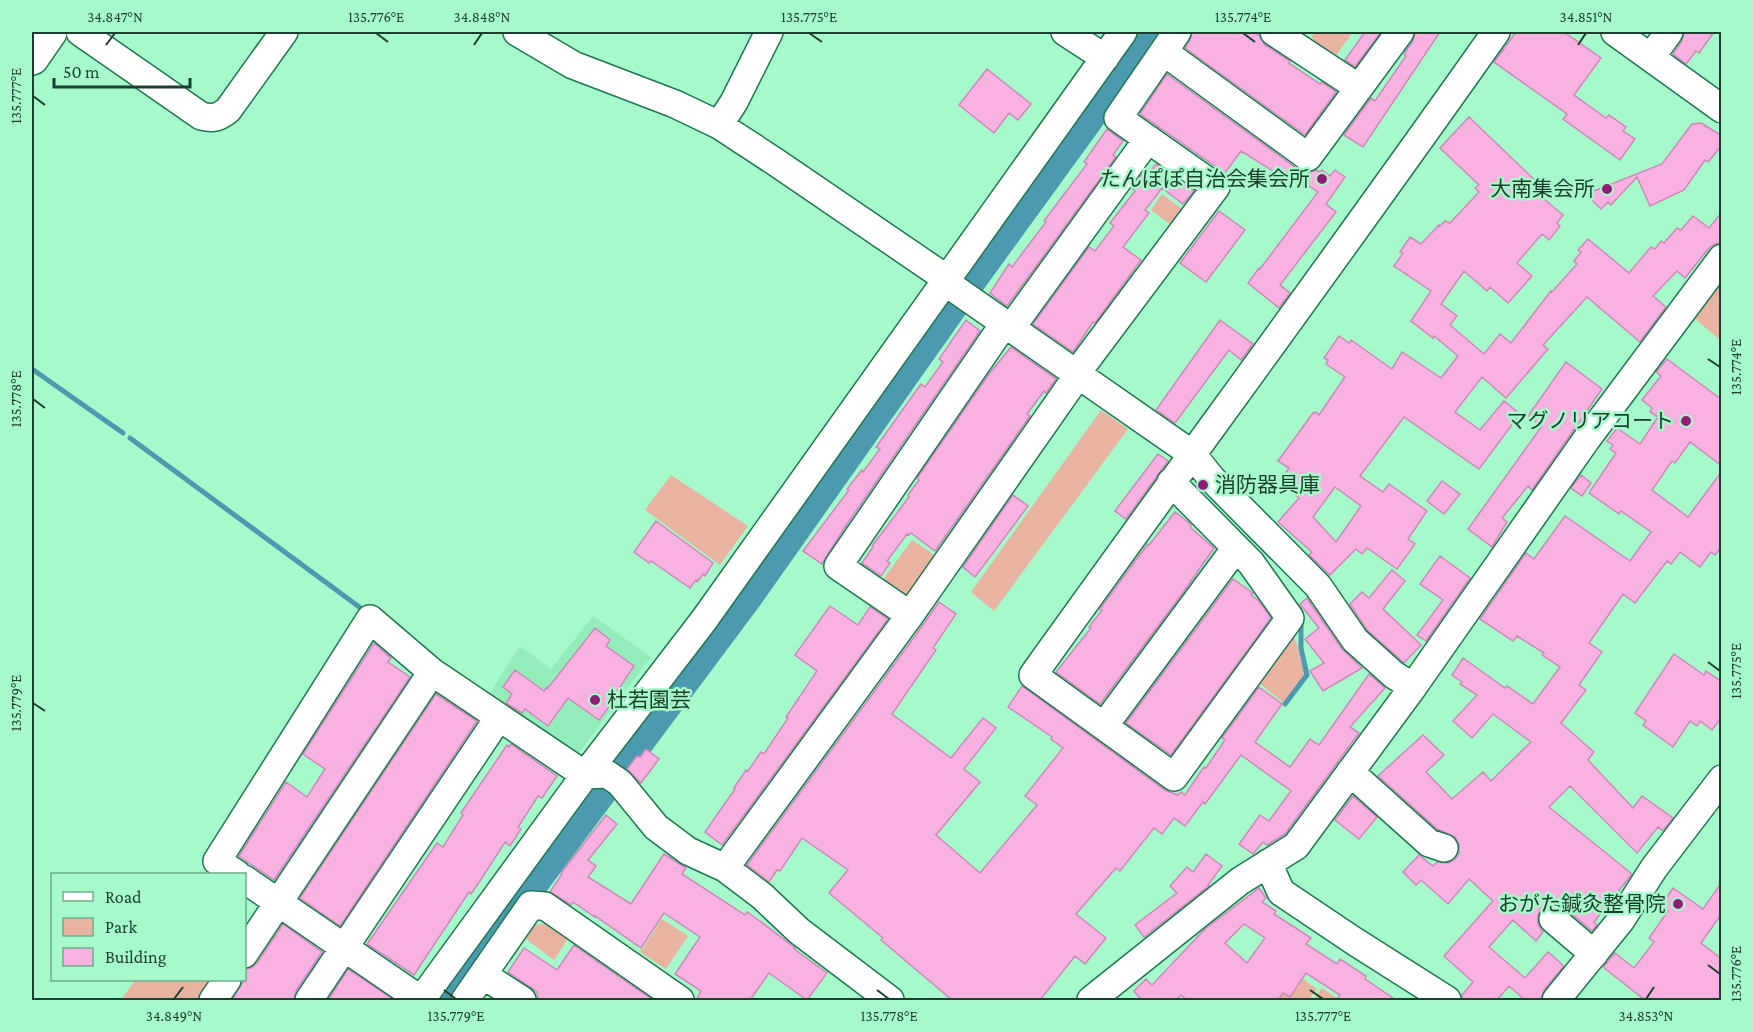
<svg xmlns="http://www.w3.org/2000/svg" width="1753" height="1032" font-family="'Crimson Pro','Noto Sans JP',serif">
  <rect width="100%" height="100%" fill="#a6f9ca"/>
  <!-- built -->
  <path fill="#92edbb" d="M593,616L651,657L574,759L486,699L520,646L551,669Z"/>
  <!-- green -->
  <path fill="#e9b3a2" d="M1315,32H1353L1332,61L1315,48L1312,36Z
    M1162,194L1190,215L1178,230L1151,210Z
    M1721,278V341L1693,317Z
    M1101,410L1128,429L994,611L971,592Z
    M671,475L748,526L720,565L645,510Z
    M912,540L940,559L913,596L902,599L880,584Z
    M1292,629L1307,676L1285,704L1254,679Z
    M662,919L688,936L666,969L640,952Z
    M548,923L569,937L554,960L526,939L535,925Z
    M1303,979L1317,989L1309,1000H1278L1283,993L1290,997Z
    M135,980H216L202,1000H121Z
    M1322,988L1340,1000H1313Z"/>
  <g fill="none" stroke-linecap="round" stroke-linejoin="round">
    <!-- stream -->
    <path stroke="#4c9aaf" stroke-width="5" d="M32,369L123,433
      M130,438L362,609
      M1285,704L1307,675L1301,648V621"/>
    <!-- river -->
    <path stroke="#4c9aaf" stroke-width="33" d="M449,1000L497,930L745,598L954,302L1150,32"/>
  </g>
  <!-- building -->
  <path fill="#f9b1e2" stroke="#cd88b8" stroke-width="1.5" fill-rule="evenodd" d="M1192,32H1253L1259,35L1265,45L1290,61L1289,63L1320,84L1322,82L1336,92L1305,135L1185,48L1190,40Z
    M1365,32H1381L1355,67L1345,60Z
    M1415,32H1440L1363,147L1344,135L1371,98L1375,101L1406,56L1404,54L1413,41Z
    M1516,32H1564L1601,58L1574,95L1606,118L1609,115L1626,127L1623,131L1635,139L1620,160L1563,119L1567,114L1494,62Z
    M1684,32H1714L1699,53L1696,51L1686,64L1673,54L1682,41Z
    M987,69L1031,104L1018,120L1009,113L994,133L959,105Z
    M1167,74L1299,170L1307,173L1316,170L1320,172L1322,170L1330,176L1335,170L1345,177L1326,204L1336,212L1280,285L1290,293L1279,308L1248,283L1259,268L1260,269L1318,192L1288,172L1284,178L1241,151L1225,173L1140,114Z
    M1469,117L1543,188L1538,194L1563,215L1557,223L1560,226L1549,240L1542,234L1517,263L1532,276L1508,303L1490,287L1487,291L1464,271L1441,304L1457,316L1450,325L1484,354L1500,334L1511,343L1551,291L1552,292L1577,264L1574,261L1581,252L1578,250L1588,239L1629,273L1651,247L1655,249L1661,241L1664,243L1677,228L1681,230L1693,216L1709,228L1722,212V243L1715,244L1709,248L1685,278L1677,271L1653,296L1666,307L1640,342L1587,297L1543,345L1548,349L1506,398L1482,377L1455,412L1480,430L1504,401L1520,414L1479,469L1404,417L1360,476L1383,492L1389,484L1427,511L1408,539L1415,544L1397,569L1367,548L1362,554L1356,549L1330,575L1309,555L1312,552L1278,522L1299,498L1295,495L1298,492L1292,488L1296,482L1285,474L1289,468L1278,461L1313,413L1316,412L1319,415L1345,377L1326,364L1328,360L1324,358L1339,336L1349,343L1351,340L1392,369L1402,352L1441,378L1458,356L1434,336L1433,338L1411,321L1431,291L1394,266L1403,253L1400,252L1410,237L1421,244L1439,225L1440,226L1445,221L1450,223L1479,192L1475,188L1479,185L1440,148ZM1335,487L1361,506L1336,542L1313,517Z
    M1701,123L1722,136V145L1708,162L1705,160L1684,190L1650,206L1637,177L1611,205L1608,202L1601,209L1586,194L1662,164L1692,124Z
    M1107,129L1123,141L1113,155L1116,157L1007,306L990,293L1009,264L1012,267L1046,222L1044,221L1087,164L1084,162Z
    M1156,164L1194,191L1183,204L1162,188L1145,210L1149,213L1123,247L1141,260L1095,323L1093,322L1073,352L1033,324L1089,247L1095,251L1114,226L1110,223L1135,191L1132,188L1142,174L1146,177Z
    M1219,211L1245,230L1206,282L1180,263Z
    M966,320L980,331L843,530L822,564L803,551L849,490L847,489L862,470L863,472L880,449L876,447L921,384L925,387L943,362L939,359Z
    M1220,320L1253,344L1241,360L1229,350L1175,423L1156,410Z
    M1011,347L1056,379L1046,393L1044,391L1027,414L1030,416L935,551L911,533L909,535L907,534L887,561L890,563L881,576L862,563L873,547L872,546L909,497L908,495L919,480L917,478L989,374Z
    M1667,359L1722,400V466L1690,442L1675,463L1672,461L1652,490L1688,517L1722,471V546L1715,555L1711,552L1700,567L1680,552L1671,564L1667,561L1635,603L1623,594L1589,643L1602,652L1579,685L1586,690L1561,723L1594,752L1588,760L1633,808L1642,796L1673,818L1663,831L1658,827L1637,853L1570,786L1549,807L1632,874L1594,922L1597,925L1592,931L1563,907L1556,904H1548L1541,908L1538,916V925L1543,932L1536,941L1513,920L1489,947L1525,978L1548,952L1564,966L1544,990L1541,1000H1525L1509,986L1497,1000H1463L1462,995L1473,982L1444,956L1493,901L1469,879L1448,904L1421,880L1416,885L1403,872L1419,855L1433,866L1437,862L1448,863L1454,860L1459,854V844L1455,837L1437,829L1378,776L1423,735L1444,755L1426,772L1452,799L1483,772L1491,781L1531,742L1493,714L1472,738L1453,721L1477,695L1460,684L1462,682L1452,675L1463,658L1505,688L1507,686L1533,704L1560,667L1542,655L1544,653L1517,636L1513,641L1480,619L1526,553L1534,559L1565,516L1630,561L1651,532L1621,511L1619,514L1589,493L1616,453L1610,449L1613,445L1607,441L1617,428L1640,444L1658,417L1650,412L1652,408L1642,400L1661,376L1656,372Z
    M1566,362L1602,389L1532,490L1528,486L1502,518L1507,522L1492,547L1468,529L1542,426L1528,416Z
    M1158,454L1168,461L1126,519L1115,511Z
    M1581,475L1591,483L1582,496L1571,488Z
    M1442,481L1460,494L1444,514L1427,501Z
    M1013,495L1028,506L975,577L963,567Z
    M1175,512L1188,522L1191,525V528L1214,548L1182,594L1100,704L1056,672L1091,628L1089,627L1102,610L1100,609L1135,561L1148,544L1149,545Z
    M656,521L713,563L705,576L703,574L698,581L696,580L690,588L651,561L649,563L634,552Z
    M1440,556L1470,578L1426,641L1417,635L1443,600L1420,584Z
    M1392,570L1405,581L1383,609L1421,645L1404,663L1367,630L1350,604L1362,592L1369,598Z
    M1233,579L1253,593L1251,595L1258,600L1271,618L1171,755L1126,723Z
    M1307,598L1342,649L1362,668L1323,691L1310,671L1324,663L1305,639L1319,628L1300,604Z
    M939,602L956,614L933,648L936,650L892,714L951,758L983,718L996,728L964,769L980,782L936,835L980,873L1037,805L1025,796L1063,748L1051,739L1052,737L1008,707L1022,686L1165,790L1178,795L1181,792L1185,795L1204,767L1206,768L1225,740L1222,738L1259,687L1282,704L1255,742L1290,767L1310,739L1319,745L1369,674L1385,688L1350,727L1359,733L1285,834L1267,845L1263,842L1253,854L1239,844L1260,815L1269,821L1291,791L1241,755L1205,804L1203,802L1185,826L1174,818L1162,834L1154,828L1120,871L1116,868L1076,914L1106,938L1085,964L1075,956L1040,1000H952L881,940L883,938L829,893L848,870L802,838L780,871L777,870L769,882L747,865L915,636Z
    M830,606L858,625L870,607L888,619L722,845L705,832L735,789L734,788L746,770L748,771L761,752L764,754L788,718L786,717L817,671L795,655Z
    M595,628L610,640L606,646L634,666L614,696L616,697L599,720L568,698L548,726L525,709L522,713L506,703L512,694L503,687L515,670L544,691L547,687L548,688Z
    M374,643L391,658L388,662L410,677L274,880L239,856L286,782L307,797L325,769L303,754Z
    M1674,654L1704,675L1706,671L1722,682V717L1712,730L1700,721L1697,726L1690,721L1673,747L1643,725L1646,721L1635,713Z
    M436,694L477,721L340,926L300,898Z
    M511,744L557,776L542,798L538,796L518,827L521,829L510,846L505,842L482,878L471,894L469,892L414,975L367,944L437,843L443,847L463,815L461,813L507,745L509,747Z
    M646,749L659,759L641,783L627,769L637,756L640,757Z
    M1353,796L1377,817L1359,839L1335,820Z
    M606,815L617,824L588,860L596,866L588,877L631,904L664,854L686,868L682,874L745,915L747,912L760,921L795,948L794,949L827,973L807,1000L769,973L750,1000H696L701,991L675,974L700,937L664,913L641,948L595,916V917L573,902L571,905L550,892L562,874L561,873Z
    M1206,854L1222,866L1208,885L1209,886L1144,937L1135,925L1177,893L1170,886L1187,867L1193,872Z
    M1722,882V913L1701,943L1722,959V1000H1645L1603,967L1615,953L1634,968L1654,942L1649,938L1668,911L1661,906L1673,888L1703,909Z
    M1259,888L1266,898L1262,902L1276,911L1274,914L1311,938L1306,944L1337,964L1340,959L1366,976L1365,979L1396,1000H1336L1340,995L1306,973L1290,997L1283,993L1278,1000H1187L1181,995L1176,1000H1138L1140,998L1134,991L1146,979L1152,985L1205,929ZM1244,924L1265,938L1247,963L1225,943Z
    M283,924L322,952L296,991L294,1000H232L244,980V969L251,968L257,963Z
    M574,945L598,962L653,1000H538L537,992L508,972L524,948L557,970Z
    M348,969L394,1000H328Z"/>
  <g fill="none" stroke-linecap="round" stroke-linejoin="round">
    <defs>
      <path id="minor" d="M80,32L201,116C213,119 218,118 228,110L284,32
        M517,32L573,65L675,104L719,125L774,161L947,279
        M1065,32L1105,58
        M1274,32L1359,88
        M1615,32L1722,109
        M1164,52L1308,157L1400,32
        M1651,57L1669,32
        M719,125L734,102L769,32
        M945,282L1192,454L1212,479L1318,586L1355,640L1394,675L1413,687
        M1011,328L1148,139
        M1076,374L1216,187L1118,118L1177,32
        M1171,482L1251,563L1290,618L1174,777L1033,675C1187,460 1344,248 1496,32
        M910,615L838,566L1004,324
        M1104,726L1235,549
        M1350,772L1429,843L1444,848
        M1268,863L1281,892L1354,941L1447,1000
        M725,868L910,615L1078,375
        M237,874L217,861L370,619L432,672
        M244,879L421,1000L585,775L704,620L1123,32
        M1553,919L1594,954
        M244,954L432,672L585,775L607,774L620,783L656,827L688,851L725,868L762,896L799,931L890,1000
        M483,975L522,1000
        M213,1000L227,980
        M309,1000L499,717
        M465,1000L531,905L545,906L680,1000
        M1091,1000L1240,881L1296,846L1413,687L1586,440L1722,258
        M1556,1000L1621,920L1654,868L1722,779"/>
      <path id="highway" d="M32,58L50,32"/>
    </defs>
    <!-- minor casing -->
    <use href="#minor" stroke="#1f774f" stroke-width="30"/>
    <!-- highway casing -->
    <use href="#highway" stroke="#1f774f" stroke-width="36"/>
    <!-- minor -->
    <use href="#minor" stroke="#fff" stroke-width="27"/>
    <!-- highway -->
    <use href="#highway" stroke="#fff" stroke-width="33"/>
  </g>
  <!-- ticks -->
  <path fill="none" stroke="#1c3e2c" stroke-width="2" d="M376,33L388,42M809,33L822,42M1243,33L1255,42M106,45L115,33M474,45L482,33M1578,45L1586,33M33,96L45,105M1708,359L1720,367M33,399L45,408M1708,662L1720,671M33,703L45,711M1708,965L1720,974M444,990L456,999M877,990L889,999M1310,990L1323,999M174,999L183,987M1646,999L1654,987"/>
  <!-- markers -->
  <g fill="#921b78" stroke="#a6f9ca" stroke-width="2">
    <circle cx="1322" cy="179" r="6"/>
    <circle cx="1607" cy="189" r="6"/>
    <circle cx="1686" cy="421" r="6"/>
    <circle cx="1203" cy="485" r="6"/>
    <circle cx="595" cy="700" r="6"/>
    <circle cx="1678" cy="904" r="6"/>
  </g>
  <g text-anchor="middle" stroke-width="5" stroke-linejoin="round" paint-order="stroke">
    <!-- poi labels -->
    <g font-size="21" fill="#1c3e2c" stroke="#a6f9ca" text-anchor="end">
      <text x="1310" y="186">たんぽぽ自治会集会所</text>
      <text x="1595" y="196">大南集会所</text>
      <text x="1674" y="428">マグノリアコート</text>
      <text x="1215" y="492" text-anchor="start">消防器具庫</text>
      <text x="607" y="707" text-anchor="start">杜若園芸</text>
      <text x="1666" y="911">おがた鍼灸整骨院</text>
    </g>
  </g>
  <!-- border -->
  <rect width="1753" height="1032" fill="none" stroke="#a6f9ca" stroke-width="66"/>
  <!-- legend -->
  <rect x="51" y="873" width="195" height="108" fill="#a6f9ca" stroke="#6fae8b" stroke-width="1.5"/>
  <rect x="63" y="892" width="30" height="9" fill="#ffffff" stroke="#6fae8b" stroke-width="1.5"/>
  <text x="105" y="903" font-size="18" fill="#1c3e2c">Road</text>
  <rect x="63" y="918" width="30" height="18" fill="#e9b3a2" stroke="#6fae8b" stroke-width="1.5"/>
  <text x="105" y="933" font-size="18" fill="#1c3e2c">Park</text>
  <rect x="63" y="948" width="30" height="18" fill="#f9b1e2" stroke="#6fae8b" stroke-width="1.5"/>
  <text x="105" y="963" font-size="18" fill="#1c3e2c">Building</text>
  <!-- scale -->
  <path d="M54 78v9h136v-9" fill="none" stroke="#1c3e2c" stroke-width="3"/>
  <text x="63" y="78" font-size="18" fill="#1c3e2c" stroke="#a6f9ca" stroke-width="4.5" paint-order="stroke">50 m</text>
  <rect x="33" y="33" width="1687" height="966" fill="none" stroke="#1c3e2c" stroke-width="2"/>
  <g font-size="15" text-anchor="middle" fill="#1c3e2c">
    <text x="115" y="22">34.847°N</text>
    <text x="376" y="22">135.776°E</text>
    <text x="482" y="22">34.848°N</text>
    <text x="809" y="22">135.775°E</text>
    <text x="1243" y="22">135.774°E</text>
    <text x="1586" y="22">34.851°N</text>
    <text transform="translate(16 96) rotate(-90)" y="5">135.777°E</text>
    <text transform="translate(1736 367) rotate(-90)" y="5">135.774°E</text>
    <text transform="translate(16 399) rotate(-90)" y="5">135.778°E</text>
    <text transform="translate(1736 671) rotate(-90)" y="5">135.775°E</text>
    <text transform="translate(16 703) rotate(-90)" y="5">135.779°E</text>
    <text transform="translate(1736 974) rotate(-90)" y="5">135.776°E</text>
    <text x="174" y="1021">34.849°N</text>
    <text x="456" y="1021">135.779°E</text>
    <text x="889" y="1021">135.778°E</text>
    <text x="1323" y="1021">135.777°E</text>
    <text x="1646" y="1021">34.853°N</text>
  </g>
</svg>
